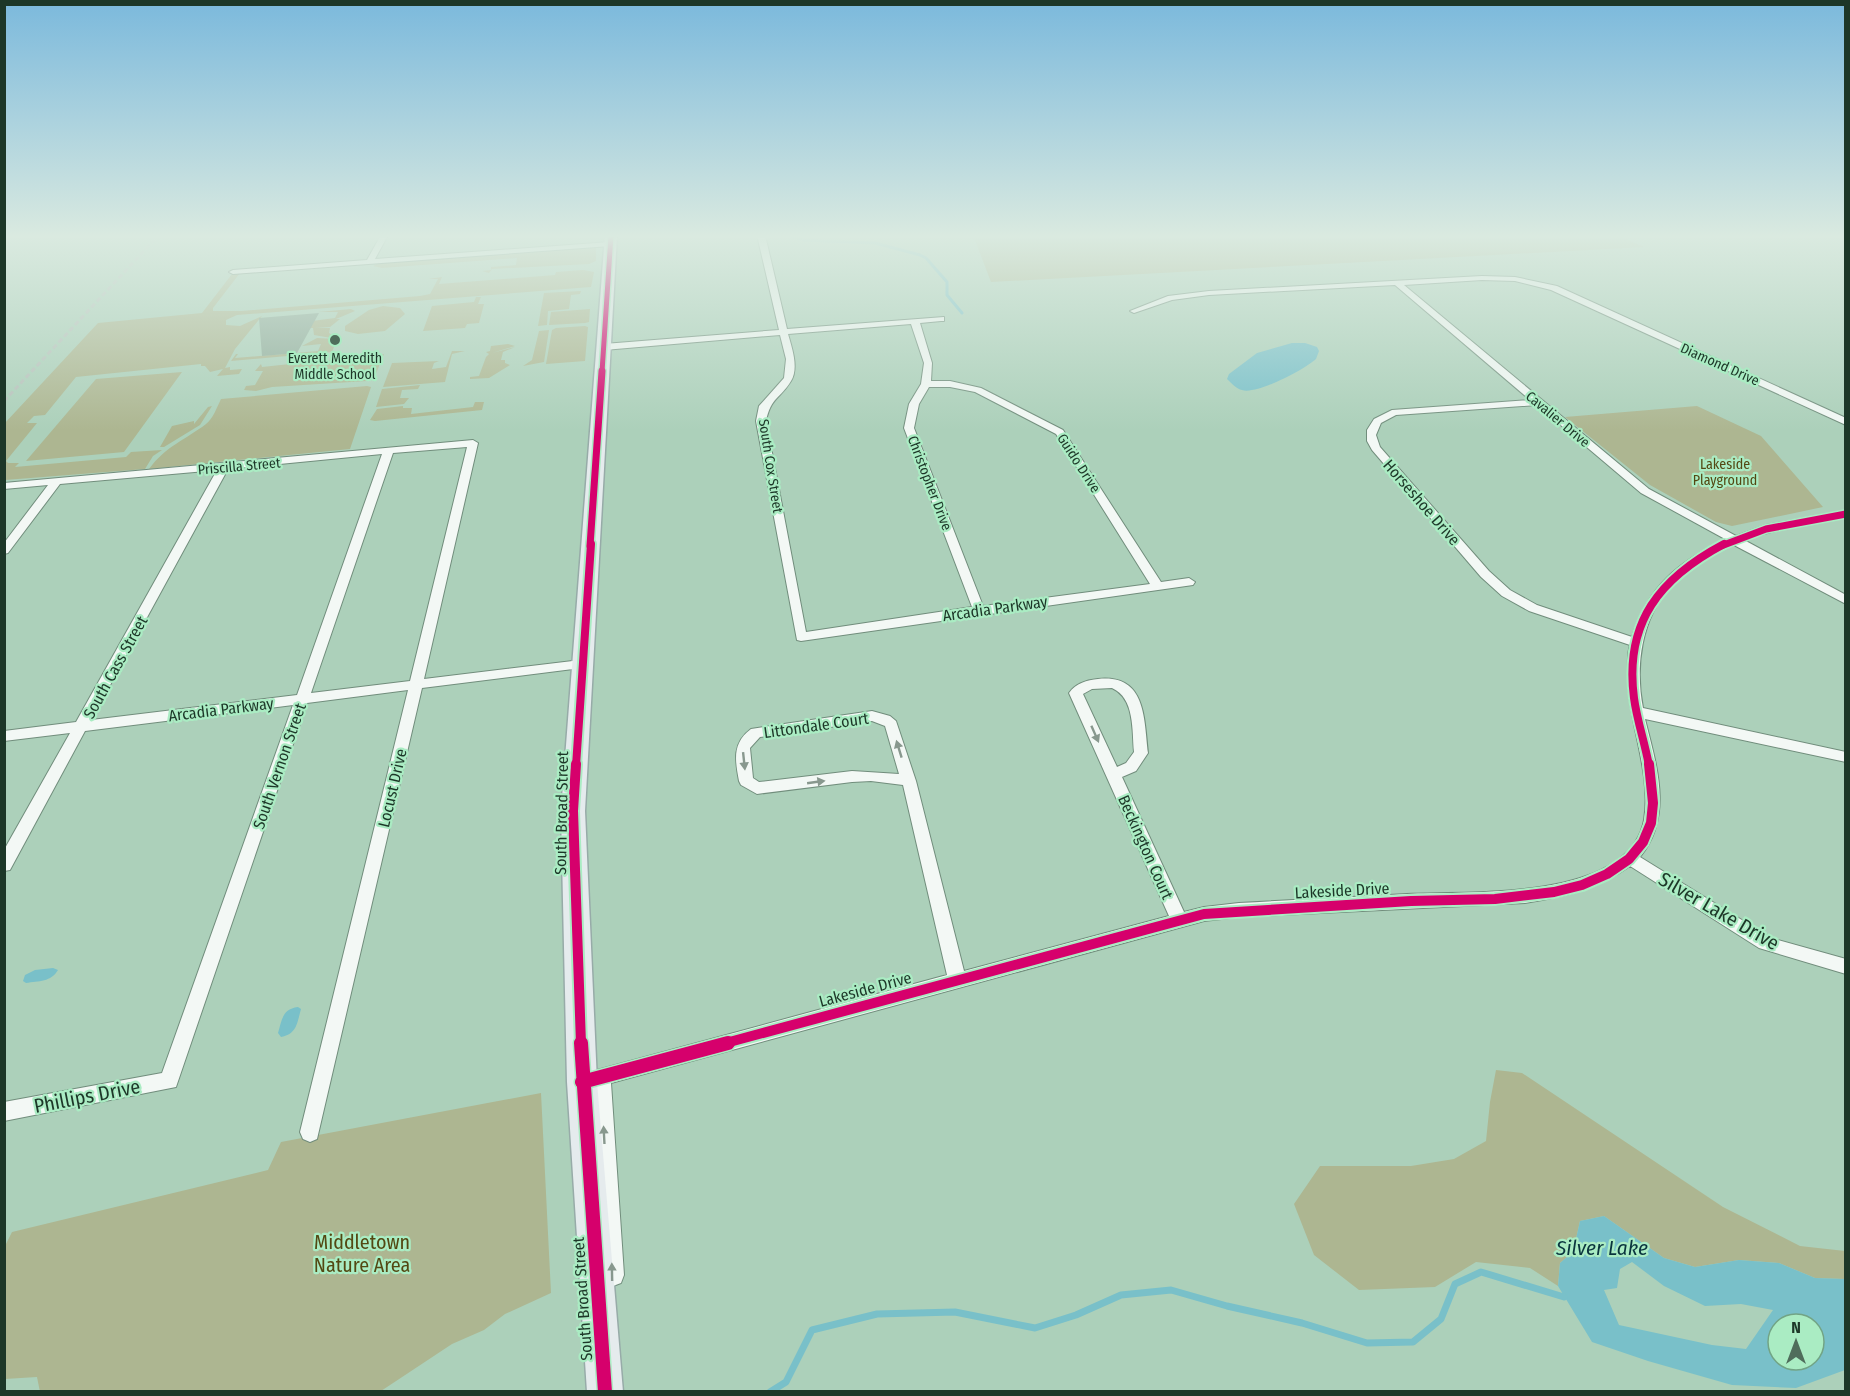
<svg xmlns="http://www.w3.org/2000/svg" width="1850" height="1396" font-family="'Fira Sans Condensed',sans-serif">
  <rect width="100%" height="100%" fill="#acd0ba"/>
  <!-- green -->
  <path fill="#adb691" d="M973,235H1616L1644,247L991,282Z
    M596,246V261L589,264L492,269L489,273L482,271L491,270V267L516,265L517,258L382,268L373,266L381,262Z
    M583,270L594,272L591,287L237,315L226,320V325L240,326L262,316L235,349L225,368L230,367V370L242,369L239,374L217,376L223,369L210,372L205,366H201V364L76,377L45,415L34,416L27,423H37L6,461L8,463H19L15,467L126,457L131,452L162,450L153,456L145,469L5,480L4,424L98,323L202,313L232,274L240,273L213,308V311H242L420,296L430,294L438,279H428L442,277L439,284L555,275L556,272Z
    M581,291L580,294L571,295L569,309L548,311L547,325L538,326L544,293Z
    M476,297H481L478,304H484L479,323L467,324L465,328L423,331L432,306L474,302Z
    M383,306L400,308L405,314L385,331L358,334L345,331V326L369,310Z
    M351,309L355,311L336,319H340L330,327L315,328H330L329,333L339,339H337L332,352L231,361L236,354H238L235,358L318,351L321,344L302,346L317,338L337,339L314,335L313,328H310L312,321L335,318L338,312H318Z
    M590,309L589,322L585,323L549,325L551,312Z
    M585,326L588,327L585,361L546,364L552,330L556,328Z
    M549,330L544,362L523,366L532,360L539,331Z
    M508,344L515,346L492,353L515,347L503,352L501,360H505V363L510,365L489,378L470,379V377L479,376L486,357L489,354L486,352L490,351L491,346Z
    M452,351H465L452,354L445,382L383,387L392,363L439,361L434,363L432,369L446,367Z
    M384,354L375,376L367,381L272,387L256,391L244,390L246,386L255,385L263,371H255L261,364L262,367Z
    M182,372L124,452L26,461L96,379Z
    M420,385L418,389L402,390L400,398H409L404,404L376,407L382,389Z
    M367,386L371,387L350,449L149,469C166,446 185,440 206,424C213,419 217,407 221,399Z
    M475,402H484L482,410L375,421L370,420L377,409L403,406V408H412L411,414L473,407Z
    M212,406L200,425L164,447H160L172,426L194,421V424L208,407Z
    M1697,406L1761,436L1823,507L1732,526L1716,522L1650,485L1565,417Z
    M1496,1070L1522,1073L1723,1207L1800,1246L1845,1251V1279L1815,1278L1779,1263L1739,1260L1695,1267L1664,1258L1604,1216L1580,1221L1573,1252L1560,1263L1558,1286L1530,1268L1476,1262L1435,1287L1359,1290L1314,1255L1294,1204L1320,1166H1411L1454,1159L1486,1141L1490,1102Z
    M541,1093L551,1293L505,1314L484,1330L452,1344L381,1391L40,1392L37,1377L5,1379V1246L12,1232L268,1170L281,1142Z"/>
  <!-- water -->
  <path fill="#79c0c9" fill-rule="evenodd" d="M1292,343H1305L1317,347L1319,351L1316,359C1305,369 1257,395 1242,390C1237,389 1231,383 1227,379L1229,374L1257,353Z
    M53,968L58,970C51,982 39,981 26,983L23,981L25,975L35,970Z
    M298,1007L301,1009C297,1023 297,1034 281,1037L278,1033C282,1020 282,1009 298,1007Z
    M1604,1216L1664,1258L1695,1267L1739,1260L1779,1263L1815,1278L1845,1279V1370L1796,1388L1732,1385L1648,1361L1592,1342L1558,1286L1560,1263L1573,1252L1580,1221ZM1632,1262L1664,1286L1705,1306L1741,1304L1773,1310L1746,1349L1712,1345L1619,1325L1604,1290L1617,1288L1620,1269ZM1778,1324H1814V1360H1778Z"/>
  <g fill="none" stroke-linecap="round" stroke-linejoin="round">
    <!-- stream-far1 -->
    <path stroke="#79c0c9" stroke-width="3" d="M786,235L804,240L875,243L920,255L926,258L947,282V295L962,313"/>
    <!-- stream -->
    <path stroke="#79c0c9" stroke-width="7" d="M770,1392L786,1382L812,1330L877,1314L955,1312L1035,1328L1076,1315L1121,1295L1171,1290L1227,1306L1302,1323L1367,1343L1413,1342L1441,1319L1455,1284L1481,1272L1564,1297"/>
  </g>
  <!-- building -->
  <path fill="#8fac9a" d="M319,313L297,353L262,356L259,318Z"/>
  <g fill="none" stroke-linecap="round" stroke-linejoin="round">
    <defs>
      <path id="street" d="M381,235H388L375,259L610,242L614,244L610,246L233,274L229,272L233,270L367,260Z
        M757,235H765L787,329L944,317V321H941L920,323L932,363L931,381H950L981,388L1063,430L1161,582L1189,578L1195,582L1193,585L801,641L797,640L756,421L759,406L784,378L786,359L780,335L604,350L600,347L604,344L779,330ZM911,324L924,363L921,384L909,404L904,428L972,607L806,632L766,421C771,397 780,399 791,381C799,368 792,348 788,334ZM929,387H950L975,392L1056,434L1150,584L983,606L914,428L919,404Z
        M1482,276L1515,277L1557,286L1846,418V425L1551,290L1515,281L1482,280L1404,285L1649,489L1736,536L1766,525L1846,511V517C1811,522 1777,529 1744,540L1846,595V604L1732,544C1711,556 1688,567 1671,586C1641,618 1635,667 1643,708L1846,752V762L1645,719C1656,764 1674,816 1640,857L1771,938L1846,959V974L1759,948L1630,866C1598,889 1564,897 1525,903L1239,917L1204,921L611,1083L624,1275L621,1283L613,1286L605,1283L602,1275L592,1088L582,1091L575,1088L573,1082L575,1076L947,975L903,785L871,781L852,782L757,794L741,785L739,781C735,760 732,743 751,729L872,711L890,716L896,721L916,781L964,971L1169,916L1069,693C1076,683 1087,680 1098,679C1146,674 1144,718 1148,753L1136,771L1122,777L1184,912L1204,907L1239,903C1295,900 1351,897 1407,894C1467,891 1629,902 1644,820C1652,771 1627,722 1628,672C1628,663 1627,654 1630,645L1529,611L1502,596L1481,577L1372,450L1367,441V430L1374,419L1392,410L1530,400L1395,285L1209,295L1172,300L1134,313L1130,311L1168,296L1209,291ZM1537,405L1641,493L1725,539C1679,562 1648,586 1632,637L1537,605L1510,590L1489,571L1380,447L1376,435L1381,423L1396,415ZM1112,688C1135,698 1132,731 1134,752L1126,763L1117,767L1083,694L1092,689ZM872,721L885,726L899,774L852,771L759,782L753,778L750,748L760,737Z
        M473,440L478,443L424,679L581,660L588,664L581,668L422,688L317,1139L310,1142L303,1139L300,1132L408,690L307,703L176,1087L4,1121V1102L162,1073L293,705L85,731L10,870L4,871V850L70,733L4,741V731L76,722L217,470L60,484L8,553L4,554V543L48,485L4,489V483ZM467,447L410,681L311,693L393,453ZM382,454L297,695L91,720L228,469Z"/>
      <path id="primary" d="M605,235H617L585,811L597,1082L623,1392H587L567,1082L561,811Z"/>
    </defs>
    <!-- street casing -->
    <use href="#street" stroke="#718d7c" stroke-width="2"/>
    <!-- primary casing -->
    <use href="#primary" stroke="#97aba8" stroke-width="3"/>
    <!-- street -->
    <use href="#street" fill="#f3f8f5" fill-rule="evenodd"/>
    <!-- primary -->
    <use href="#primary" fill="#e5ebed" fill-rule="evenodd"/>
    <!-- rail -->
    <path stroke="#b8c2bc" stroke-width="3" stroke-dasharray="5 3" stroke-linecap="butt" d="M4,401L159,235"/>
    <defs>
      <path id="cycleway-far4" d="M602,372L611,235"/>
      <path id="cycleway-far3" d="M590,546L602,371
        M1721,546L1766,529L1846,514"/>
      <path id="cycleway-far2" d="M576,766L591,544
        M1649,766C1645,743 1637,721 1634,698C1624,622 1660,578 1724,544"/>
      <path id="cycleway-far1" d="M576,764L573,811L581,1044
        M722,1044L1204,914L1411,901L1495,899L1554,892L1582,885L1607,874L1629,859L1643,842L1651,823L1653,803L1649,764"/>
      <path id="cycleway" d="M581,1043L605,1392
        M582,1082L728,1043"/>
    </defs>
    <!-- cycleway-far4 casing -->
    <use href="#cycleway-far4" stroke="#aaecc3" stroke-width="8"/>
    <!-- cycleway-far3 casing -->
    <use href="#cycleway-far3" stroke="#aaecc3" stroke-width="10"/>
    <!-- cycleway-far2 casing -->
    <use href="#cycleway-far2" stroke="#aaecc3" stroke-width="12"/>
    <!-- cycleway-far1 casing -->
    <use href="#cycleway-far1" stroke="#aaecc3" stroke-width="14"/>
    <!-- cycleway casing -->
    <use href="#cycleway" stroke="#aaecc3" stroke-width="17"/>
    <!-- cycleway-far4 -->
    <use href="#cycleway-far4" stroke="#d6006c" stroke-width="5"/>
    <!-- cycleway-far3 -->
    <use href="#cycleway-far3" stroke="#d6006c" stroke-width="7"/>
    <!-- cycleway-far2 -->
    <use href="#cycleway-far2" stroke="#d6006c" stroke-width="8"/>
    <!-- cycleway-far1 -->
    <use href="#cycleway-far1" stroke="#d6006c" stroke-width="10"/>
    <!-- cycleway -->
    <use href="#cycleway" stroke="#d6006c" stroke-width="14"/>
  </g>
  <!-- one-way arrows -->
  <defs><path id="oneway-solid" d="M-6-.8H1V-3.2L6.5 0L1 3.2V.8H-6Z" transform="scale(1.5)"/></defs>
  <g fill="#88988e">
    <use href="#oneway-solid" transform="translate(1095 734) rotate(66)"/>
    <use href="#oneway-solid" transform="translate(899 749) rotate(-107)"/>
    <use href="#oneway-solid" transform="translate(744 761) rotate(84)"/>
    <use href="#oneway-solid" transform="translate(816 782) rotate(-8)"/>
    <use href="#oneway-solid" transform="translate(604 1135) rotate(-93)"/>
    <use href="#oneway-solid" transform="translate(612 1272) rotate(-91)"/>
  </g>
  <!-- sky -->
  <linearGradient id="sky" x2="0" y2="1"><stop stop-color="#7bb9dc"/><stop offset="0.55" stop-color="#daeae0"/><stop offset="1" stop-color="#daeae0" stop-opacity="0"/></linearGradient>
  <rect width="1850" height="430" fill="url(#sky)"/>
  <!-- markers -->
  <circle fill="#4f6d5b" stroke="#aaecc3" stroke-width="2" cx="335" cy="340" r="6"/>
  <g text-anchor="middle" stroke-width="4.5" stroke-linejoin="round" paint-order="stroke">
    <!-- far-poi labels -->
    <g font-size="14" fill="#1d3728" stroke="#aaecc3">
      <text x="335" y="363">Everett Meredith<tspan x="335" dy="16">Middle School</tspan></text>
    </g>
    <!-- far-street labels -->
    <g font-size="14" fill="#1d3728" stroke="#aaecc3">
      <text transform="translate(1720 364) rotate(24)" y="5">Diamond Drive</text>
      <text transform="translate(1558 419) rotate(40)" y="5">Cavalier Drive</text>
      <text transform="translate(1079 463) rotate(57)" y="5">Guido Drive</text>
      <text transform="translate(239 466) rotate(-5)" y="5">Priscilla Street</text>
      <text transform="translate(771 466) rotate(81)" y="5">South Cox Street</text>
      <text transform="translate(930 483) rotate(69)" y="5">Christopher Drive</text>
    </g>
    <!-- far-park labels -->
    <g font-size="14" fill="#534813" stroke="#aaecc3">
      <text x="1725" y="469">Lakeside<tspan x="1725" dy="16">Playground</tspan></text>
    </g>
    <!-- street labels -->
    <g font-size="16" fill="#1d3728" stroke="#aaecc3">
      <text transform="translate(1422 502) rotate(49)" y="6">Horseshoe Drive</text>
      <text transform="translate(995 608) rotate(-8)" y="6">Arcadia Parkway</text>
      <text transform="translate(115 667) rotate(-61)" y="6">South Cass Street</text>
      <text transform="translate(221 709) rotate(-7)" y="6">Arcadia Parkway</text>
      <text transform="translate(816 725) rotate(-8)" y="6">Littondale Court</text>
      <text transform="translate(279 766) rotate(-71)" y="6">South Vernon Street</text>
      <text transform="translate(392 788) rotate(-77)" y="6">Locust Drive</text>
      <text transform="translate(561 813) rotate(-89)" y="6">South Broad Street</text>
      <text transform="translate(1146 847) rotate(66)" y="6">Beckington Court</text>
      <text transform="translate(1342 890) rotate(-3)" y="6">Lakeside Drive</text>
      <text transform="translate(865 989) rotate(-15)" y="6">Lakeside Drive</text>
      <text transform="translate(582 1299) rotate(-94)" y="6">South Broad Street</text>
    </g>
    <!-- near-street labels -->
    <g font-size="20" fill="#1d3728" stroke="#aaecc3">
      <text transform="translate(1719 911) rotate(30)" y="7">Silver Lake Drive</text>
      <text transform="translate(87 1096) rotate(-11)" y="7">Phillips Drive</text>
    </g>
    <!-- near-park labels -->
    <g font-size="20" fill="#534813" stroke="#aaecc3">
      <text x="362" y="1249">Middletown<tspan x="362" dy="23">Nature Area</tspan></text>
    </g>
    <!-- near-water labels -->
    <g font-size="21" font-style="italic" fill="#0a343e" stroke="#aaecc3">
      <text x="1602" y="1255">Silver Lake</text>
    </g>
  </g>
  <!-- border -->
  <rect width="1850" height="1396" fill="none" stroke="#1d3728" stroke-width="12"/>
  <!-- north arrow -->
  <g transform="translate(1796 1342)"><circle r="28" fill="#aaecc3" stroke="#72a485" stroke-width="1.5"/>
  <path d="M0-4.5L10 22L0 15L-10 22Z" fill="#4f6d5b"/>
  <text y="-9" font-size="16" font-weight="bold" text-anchor="middle" fill="#1d3728">N</text>
  </g>
</svg>
